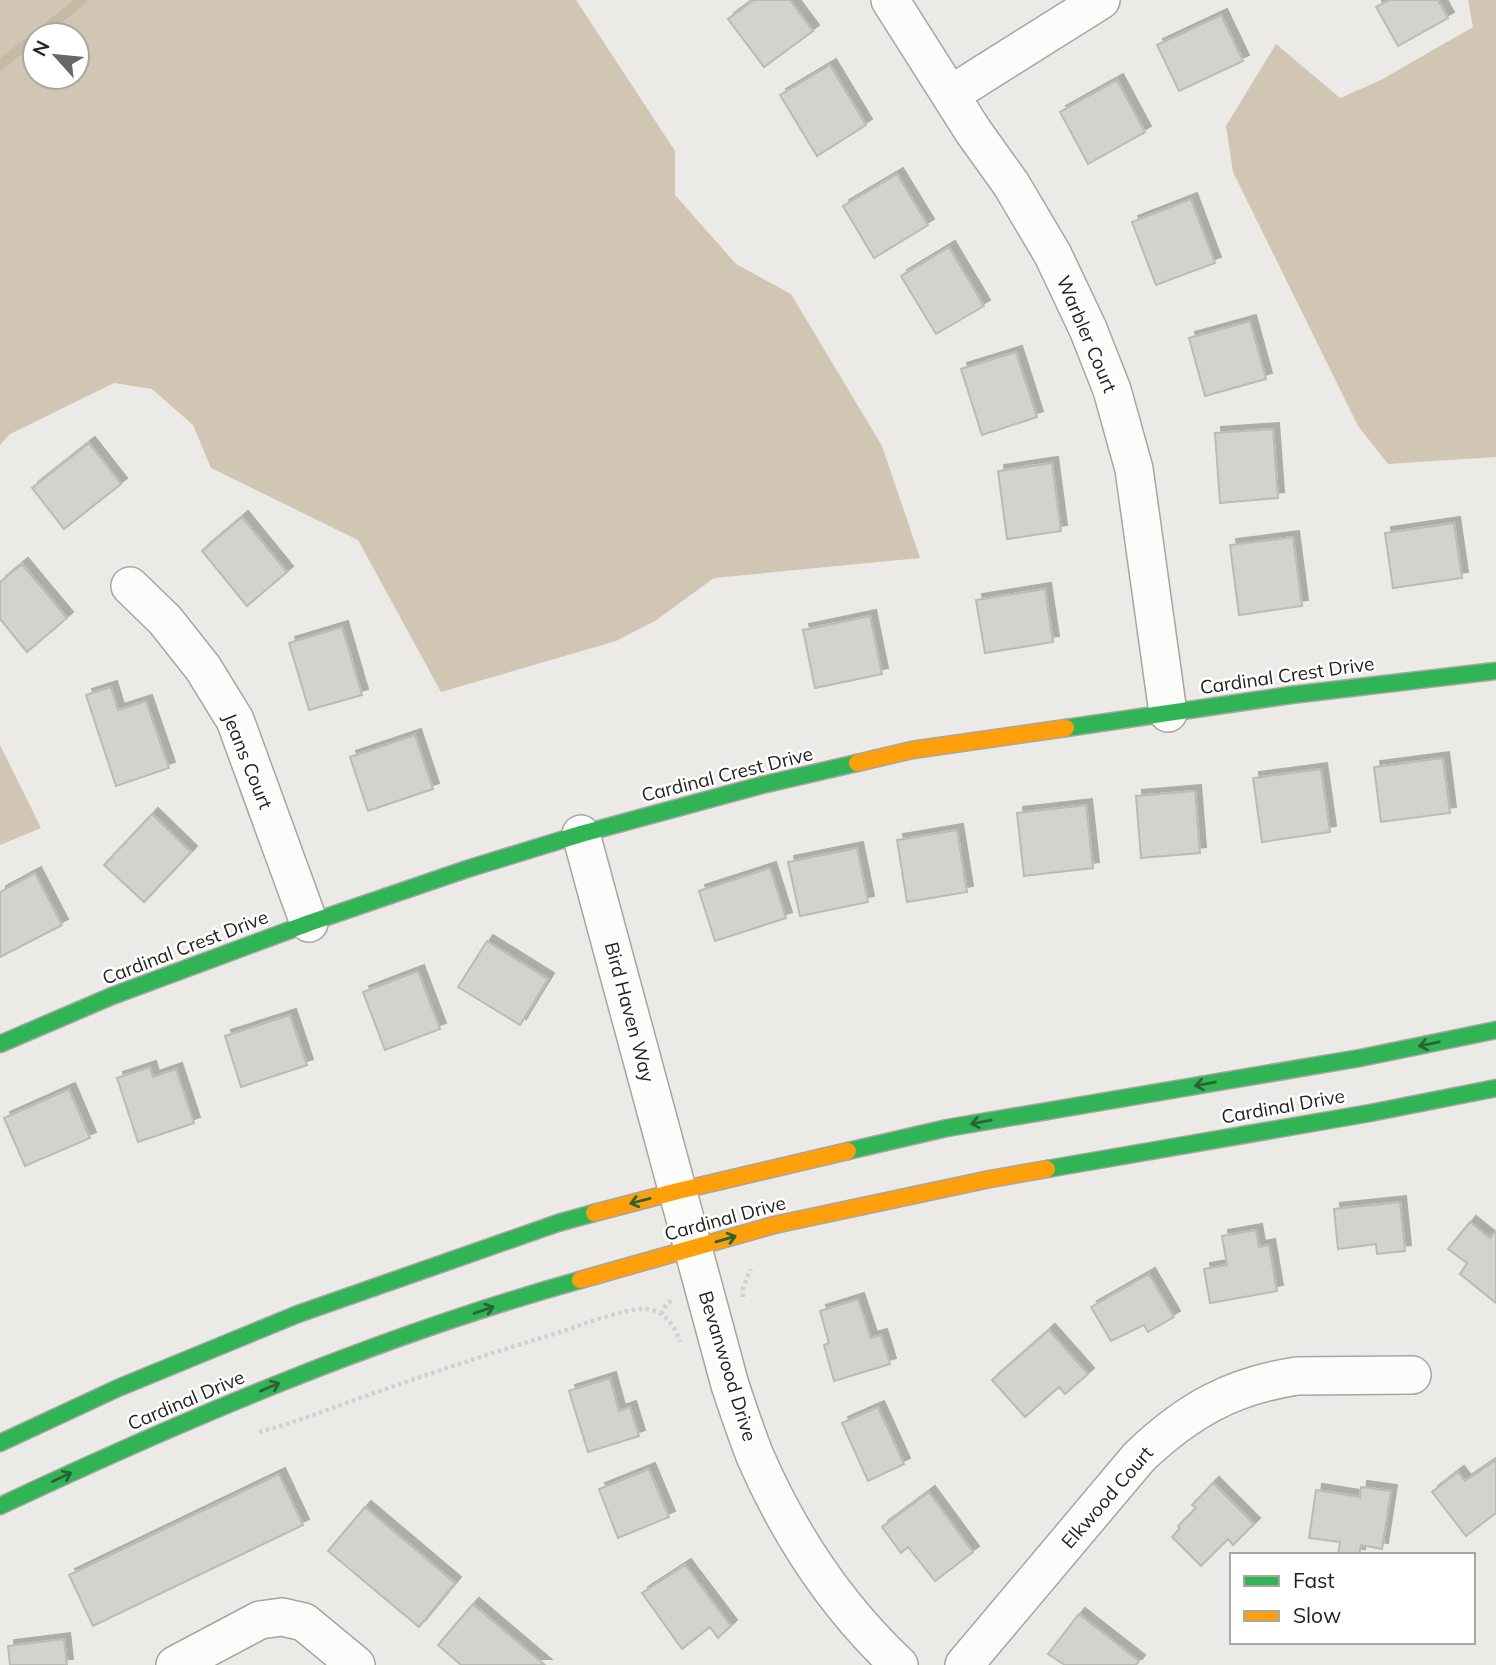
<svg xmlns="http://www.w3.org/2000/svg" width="1496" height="1665" font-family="Mulish,sans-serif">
  <defs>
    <filter id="shadow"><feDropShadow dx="6" dy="-6" stdDeviation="0" flood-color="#0004"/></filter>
  </defs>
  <rect width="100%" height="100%" fill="#eceae6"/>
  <!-- forest -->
  <path fill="#d0c6b3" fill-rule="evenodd" d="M0,0H576L675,151V195L736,264L791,294L882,446L920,558L714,578L655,621L616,641L441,692L358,540L211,468L193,425L152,389L114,383L10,434L0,445ZM77,35V77H35V35Z
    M1468,0H1496V457L1388,464L1358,426L1233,172L1226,126L1276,44L1340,98L1381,80L1473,27Z
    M0,745L41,828L0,845Z"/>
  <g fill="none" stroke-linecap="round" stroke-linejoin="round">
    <!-- stream -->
    <path stroke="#c7baa4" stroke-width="10" d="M38,35L82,0
      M0,65L35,37"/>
  </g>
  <!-- building -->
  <path fill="#d3d2cf" stroke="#bcbab6" stroke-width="2" filter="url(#shadow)" d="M754,0H790L813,31L764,67L728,19Z
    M1390,0H1438L1448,18L1398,46L1376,7Z
    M1221,15L1243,61L1179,91L1157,45Z
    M830,65L866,125L817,156L780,95Z
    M1117,80L1145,132L1088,164L1060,112Z
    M897,174L928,225L874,258L843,206Z
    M1191,199L1215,263L1156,285L1132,222Z
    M949,247L984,306L936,334L901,276Z
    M1250,321L1266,379L1205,396L1189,338Z
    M1016,352L1037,417L982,435L961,369Z
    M1273,429L1278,498L1220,503L1215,433Z
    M89,443L121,484L64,529L32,488Z
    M1052,463L1061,531L1007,539L998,471Z
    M242,517L287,572L247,606L202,551Z
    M1454,523L1462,578L1393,588L1385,533Z
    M1293,537L1302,606L1239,615L1230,545Z
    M22,564L67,618L27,652L0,619V582Z
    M1045,589L1053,642L985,653L976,600Z
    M870,616L882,674L815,688L803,630Z
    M342,627L362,695L309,710L289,643Z
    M111,687L118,710L146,701L169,768L116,786L86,695Z
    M415,735L433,789L368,811L350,757Z
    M1443,758L1450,813L1381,822L1374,767Z
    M1321,769L1330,832L1262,842L1253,778Z
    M1195,791L1200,853L1141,858L1136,796Z
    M1086,805L1093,868L1024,876L1017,813Z
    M152,814L191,852L144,902L104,865Z
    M957,830L967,892L907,902L897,840Z
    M857,848L868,902L800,916L788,862Z
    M770,868L786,918L715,941L699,891Z
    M35,873L62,925L0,957V892Z
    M487,941L548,979L520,1025L458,987Z
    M418,971L440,1029L385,1050L363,992Z
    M290,1015L307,1065L241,1087L225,1036Z
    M150,1067L153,1077L176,1069L194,1123L138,1142L117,1078Z
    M69,1089L90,1138L25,1166L4,1118Z
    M1400,1202L1405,1251L1377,1254L1376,1244L1338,1249L1334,1209Z
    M1470,1222L1490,1238L1496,1231V1303L1460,1274L1467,1263L1448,1249Z
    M1256,1230L1259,1247L1269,1245L1277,1291L1210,1303L1204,1269L1227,1265L1222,1236Z
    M1149,1274L1174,1317L1148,1332L1144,1325L1111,1341L1091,1307Z
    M858,1299L871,1338L881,1335L890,1364L834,1381L824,1345L829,1343L820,1311Z
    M1049,1330L1088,1374L1065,1394L1059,1387L1025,1417L992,1380Z
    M610,1378L619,1411L630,1407L639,1436L588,1452L569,1391Z
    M878,1407L904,1464L868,1481L842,1423Z
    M1496,1460V1513L1466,1536L1432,1492L1458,1472L1465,1481Z
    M649,1469L669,1517L618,1538L599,1489Z
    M279,1474L303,1525L93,1626L69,1575Z
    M1213,1483L1254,1524L1233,1545L1228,1539L1201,1566L1172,1537L1180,1528L1178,1526L1196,1508L1192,1505Z
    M1361,1487L1391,1491L1382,1549L1361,1545L1359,1555H1338L1340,1542L1309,1538L1316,1490L1360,1497Z
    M929,1492L973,1552L935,1581L908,1547L901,1553L882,1527Z
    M365,1507L455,1583L419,1627L328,1551Z
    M685,1565L731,1626L718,1638L710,1627L682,1649L642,1593Z
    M473,1604L545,1665H461L438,1645Z
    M1079,1614L1139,1661L1136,1665H1065L1048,1654Z
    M64,1639L67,1665H10L8,1646Z"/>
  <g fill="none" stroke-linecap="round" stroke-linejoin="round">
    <defs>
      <path id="street" d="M890,0L973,131L1011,184L1053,255L1088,329L1112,390L1134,469L1168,713
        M950,95L1101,0
        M130,586L165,620L203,668L235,720L309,923
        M581,834L730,1385C738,1409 746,1433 755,1456C789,1534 837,1607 899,1665
        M175,1665L260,1620L282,1617L304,1622L356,1665
        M964,1665L1139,1457C1187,1411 1231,1386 1297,1376L1412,1375"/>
      <path id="fast" d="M1066,728L1291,695L1496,671
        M0,1044L112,996L309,923L467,869L581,834L762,785L857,763
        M848,1151L947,1128L1360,1058L1496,1030
        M1047,1169L1370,1113L1496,1088
        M0,1443L118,1388L298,1314L558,1223L594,1213
        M0,1506C187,1418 380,1336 580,1280"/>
      <path id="slow" d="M857,763L912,750L1066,728
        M594,1213L678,1191L848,1151
        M580,1280L774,1225L990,1179L1047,1169"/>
    </defs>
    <!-- street casing -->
    <use href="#street" stroke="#a7a5a2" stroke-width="40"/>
    <!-- fast casing -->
    <use href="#fast" stroke="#a7a5a2" stroke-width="19"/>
    <!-- slow casing -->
    <use href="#slow" stroke="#a7a5a2" stroke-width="19"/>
    <!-- path -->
    <path stroke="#d2d1d0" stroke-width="4.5" stroke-dasharray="3.5 3.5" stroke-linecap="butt" d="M743,1297V1287L751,1269
      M661,1314L667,1303L672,1301
      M259,1432C294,1423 326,1410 360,1398C425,1375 491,1353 557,1333C579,1326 622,1309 644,1309C665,1310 674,1325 680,1342"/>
    <!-- street -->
    <use href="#street" stroke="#fcfcfb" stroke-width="37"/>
    <!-- fast -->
    <use href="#fast" stroke="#30b455" stroke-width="16"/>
    <!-- slow -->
    <use href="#slow" stroke="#ff9f0a" stroke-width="16"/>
  </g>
  <!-- one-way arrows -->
  <defs><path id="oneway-shaft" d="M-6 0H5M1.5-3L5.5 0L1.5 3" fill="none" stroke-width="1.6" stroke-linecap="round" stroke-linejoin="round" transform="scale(1.75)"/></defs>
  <g stroke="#296437">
    <use href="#oneway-shaft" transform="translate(1429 1044) rotate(168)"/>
    <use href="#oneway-shaft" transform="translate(1205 1084) rotate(170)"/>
    <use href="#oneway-shaft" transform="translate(981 1122) rotate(170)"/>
    <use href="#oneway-shaft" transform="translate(640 1201) rotate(165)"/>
    <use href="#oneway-shaft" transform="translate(726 1239) rotate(-16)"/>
    <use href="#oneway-shaft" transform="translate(484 1310) rotate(-19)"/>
    <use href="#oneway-shaft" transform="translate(270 1387) rotate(-23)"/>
    <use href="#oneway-shaft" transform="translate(62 1477) rotate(-25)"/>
  </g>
  <g text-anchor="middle" stroke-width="5" stroke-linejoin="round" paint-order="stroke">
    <!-- street labels -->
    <g font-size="19" fill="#24221f" stroke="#fff">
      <text transform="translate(1087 334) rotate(67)" y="7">Warbler Court</text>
      <text transform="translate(1287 675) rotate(-8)" y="7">Cardinal Crest Drive</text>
      <text transform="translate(248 761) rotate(68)" y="7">Jeans Court</text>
      <text transform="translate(727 774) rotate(-14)" y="7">Cardinal Crest Drive</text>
      <text transform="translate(185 947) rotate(-21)" y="7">Cardinal Crest Drive</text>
      <text transform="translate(630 1012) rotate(75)" y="7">Bird Haven Way</text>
      <text transform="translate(1283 1106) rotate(-10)" y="7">Cardinal Drive</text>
      <text transform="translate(725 1218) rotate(-15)" y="7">Cardinal Drive</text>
      <text transform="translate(728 1366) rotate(73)" y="7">Bevanwood Drive</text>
      <text transform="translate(186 1400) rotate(-23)" y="7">Cardinal Drive</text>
      <text transform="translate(1107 1497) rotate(-49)" y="7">Elkwood Court</text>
    </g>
  </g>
  <!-- legend -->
  <rect x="1230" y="1553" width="245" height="91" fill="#ffffff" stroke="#a7a7a5" stroke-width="2"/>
  <rect x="1244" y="1576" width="35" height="10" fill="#30b455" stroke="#a7a7a5" stroke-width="2"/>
  <text x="1293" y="1588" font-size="21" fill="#24221f">Fast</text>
  <rect x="1244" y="1611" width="35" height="10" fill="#ff9f0a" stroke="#a7a7a5" stroke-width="2"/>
  <text x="1293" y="1623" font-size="21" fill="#24221f">Slow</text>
  <!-- north arrow -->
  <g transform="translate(56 56) rotate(297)"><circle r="33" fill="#ffffff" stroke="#a7a7a5" stroke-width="2"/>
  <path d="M0-5L12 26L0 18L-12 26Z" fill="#6a6865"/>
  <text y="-10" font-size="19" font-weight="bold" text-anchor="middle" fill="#24221f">N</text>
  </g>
</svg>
